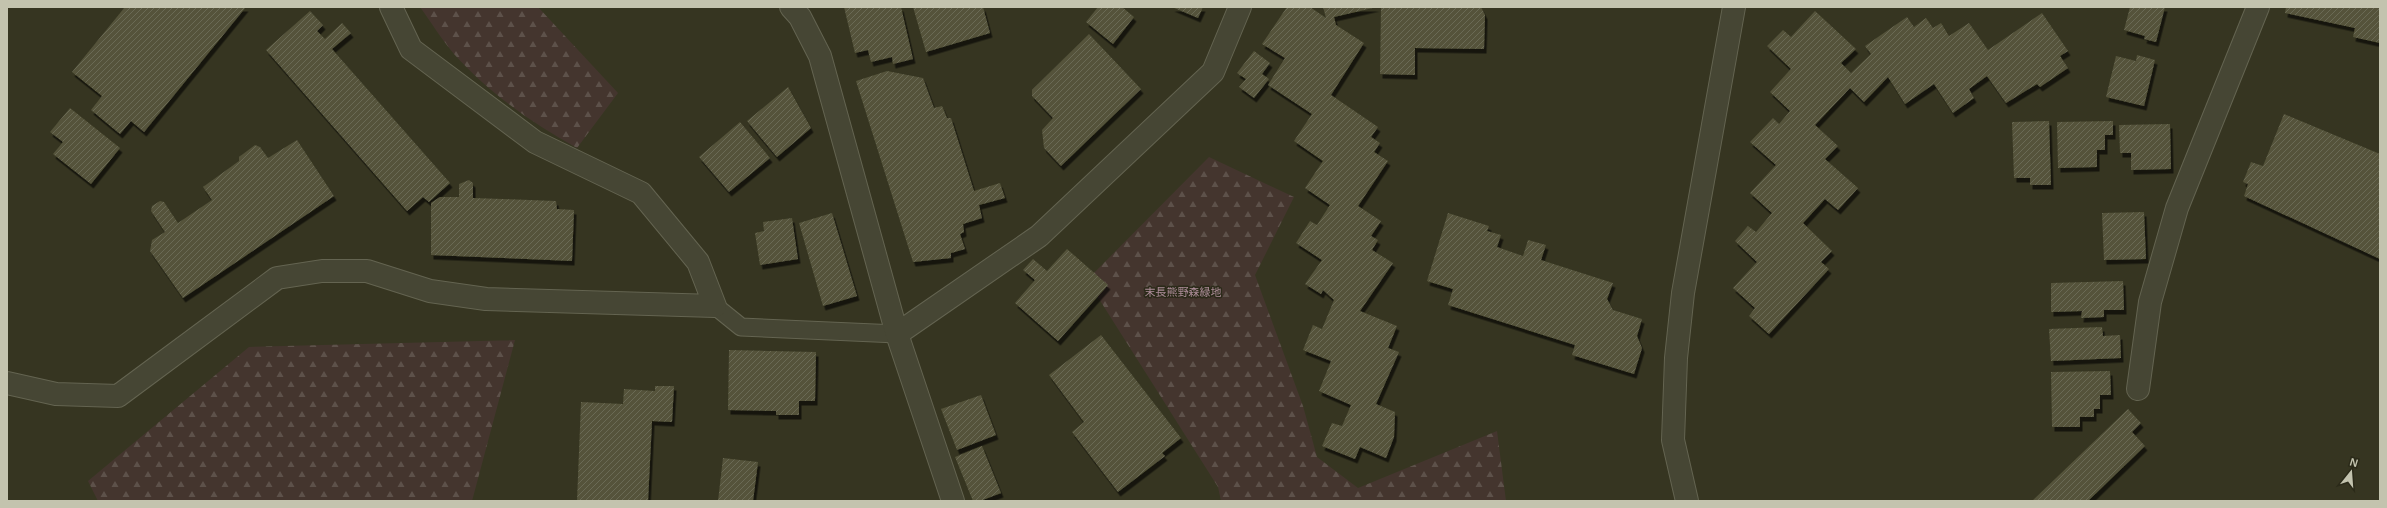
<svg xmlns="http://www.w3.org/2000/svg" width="2387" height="508" font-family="Arial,'Noto Sans JP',sans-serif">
  <defs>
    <pattern id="forest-firs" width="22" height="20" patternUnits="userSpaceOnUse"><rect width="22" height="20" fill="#44352e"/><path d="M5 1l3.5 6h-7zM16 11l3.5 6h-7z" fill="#5d514a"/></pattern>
    <pattern id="building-hatch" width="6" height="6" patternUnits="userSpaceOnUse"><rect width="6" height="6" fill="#54533a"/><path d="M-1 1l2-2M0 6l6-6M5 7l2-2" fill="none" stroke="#6b6a54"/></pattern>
    <filter id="shadow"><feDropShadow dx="2.5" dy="4.5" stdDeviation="0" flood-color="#0009"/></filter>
  </defs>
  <rect width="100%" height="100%" fill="#363521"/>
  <!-- forest -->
  <path fill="url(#forest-firs)" d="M420,7H538L618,93L577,148C532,123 489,93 454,54C442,40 431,22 420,7Z
    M1209,157L1294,197L1255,275L1303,406L1317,457L1358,488L1497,431L1506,501H1221L1218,487L1087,280Z
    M515,340L472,501H98L88,481L249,347Z"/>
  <!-- building -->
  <path fill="url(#building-hatch)" filter="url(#shadow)" d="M125,7H246L144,132L131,121L120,134L91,110L102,96L72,72Z
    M844,7H901L913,59L893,64L892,57L871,62L868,50L855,53Z
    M913,7H983L990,33L926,52Z
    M1098,7H1122L1134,17L1113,44L1086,22Z
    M1172,7H1203L1198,18Z
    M1287,7H1310L1326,18L1323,7H1377L1334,17L1336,25L1364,43L1331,95L1378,127L1371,137L1380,143L1374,152L1388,161L1358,206L1381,221L1371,236L1378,240L1372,250L1393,263L1360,311L1397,326L1388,348L1399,352L1376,404L1395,412L1394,437L1386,458L1360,447L1355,459L1322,446L1332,423L1342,426L1351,405L1319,391L1331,361L1303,350L1313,325L1322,329L1334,300L1323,290L1321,294L1305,284L1322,260L1296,243L1310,221L1317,225L1330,205L1305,188L1323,161L1294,141L1312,114L1268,85L1285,58L1262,44Z
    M1381,7H1481L1485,15L1484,49L1415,48V75L1380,74Z
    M2130,7H2165L2156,42L2144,39L2145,36L2124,30Z
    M2286,7H2380V43L2353,37L2355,28L2285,13Z
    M310,11L323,25L317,31L325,39L342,23L351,33L332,49L450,183L429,202L423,197L407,211L266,50Z
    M1815,11L1856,49L1841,63L1851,73L1871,54L1865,46L1907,17L1914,27L1926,18L1933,28L1941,23L1949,36L1969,23L1988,50L2042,13L2068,51L2060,56L2068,68L2040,87L2037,84L2006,103L1987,76L1969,89L1974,98L1953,113L1934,84L1905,104L1888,77L1864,102L1850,88L1815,125L1838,146L1825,159L1858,188L1838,210L1825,199L1803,223L1832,251L1821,262L1829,269L1769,334L1749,316L1755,308L1733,288L1757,262L1735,241L1748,226L1756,232L1772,213L1750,193L1776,165L1750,142L1773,118L1779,124L1790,111L1770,92L1791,69L1767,46L1783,30L1791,37Z
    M1089,34L1141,89L1061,166L1044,148L1042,130L1053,118L1032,96V90Z
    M1254,51L1270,63L1262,74L1269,79L1254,98L1239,87L1246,79L1237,73Z
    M2137,55L2155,60L2144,106L2106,97L2116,56L2136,61Z
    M887,71L923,78L934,108L942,106L947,118H951L974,191L1000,183L1005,198L979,205L982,218L963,224L964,232L960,234L965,249L951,253V258L913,262L856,81Z
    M788,87L811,128L777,157L747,121Z
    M70,108L120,148L91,184L53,154L63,142L50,132Z
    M2284,114L2380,154V259L2244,196L2248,184L2243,182L2251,162L2263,166Z
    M2049,121L2051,185H2030V178H2014L2012,122Z
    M2113,121V135H2105V150H2097V167L2058,168L2057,122Z
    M740,122L770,158L729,192L699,157Z
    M2170,124L2171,169L2131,170V153H2120L2119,125Z
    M297,140L334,196L183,298L150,251L152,240L165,232L151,211L152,206L160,201L164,202L178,223L212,200L203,187L239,161V157L255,145L260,147L268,158Z
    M469,180L473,183V198L556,201L557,209L574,210L572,261L431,255V203L440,197H459V184Z
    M2144,212L2146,259L2104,260L2102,213Z
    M832,213L857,296L823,306L799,223Z
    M1448,213L1489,226L1487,231L1501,235L1497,247L1523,256L1528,240L1546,245L1541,260L1613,283L1607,299L1613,310L1642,319L1637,336L1642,348L1634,374L1572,355L1575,345L1448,305L1453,289L1427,281Z
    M792,218L798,259L760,265L755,233L764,231L763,222Z
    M1067,249L1108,285L1058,341L1015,303L1035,280L1023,270L1033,259L1047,271Z
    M2123,281L2124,310H2104V317L2081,318L2082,311L2051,312V283Z
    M2102,327L2103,336L2120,335L2121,358L2051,361L2049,329Z
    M1101,335L1181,438L1162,453L1165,456L1118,492L1072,432L1084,422L1049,375Z
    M729,350L816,352L815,401H799V415H776V411L728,410Z
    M2110,371L2111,395H2100V409H2094V417H2080V427H2052L2051,372Z
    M655,386H674L672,422L652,421L648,501H577L581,402L623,404L624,389L655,391Z
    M981,395L996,435L957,450L941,409Z
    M2128,409L2141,423L2132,432L2145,446L2088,501H2032Z
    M982,446L1001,493L980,501H973L955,457Z
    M723,458L758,462L753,501H718Z"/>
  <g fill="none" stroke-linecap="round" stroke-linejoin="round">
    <defs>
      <path id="lane" d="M715,306L741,327L897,334"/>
      <path id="street" d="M791,7L800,17L820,56L897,334L953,501
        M897,334L1039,236L1213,72L1240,7
        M7,383L56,394L118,396L277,278L322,271H367L430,291L486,299L715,306L698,262L641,193L535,142L411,49L391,7
        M2138,389L2150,302L2177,208L2258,7
        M1687,501L1673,440L1676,358L1683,293L1734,7"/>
    </defs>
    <!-- lane casing -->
    <use href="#lane" stroke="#646451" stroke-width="19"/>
    <!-- street casing -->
    <use href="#street" stroke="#646451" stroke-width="24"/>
    <!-- lane -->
    <use href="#lane" stroke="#464634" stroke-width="17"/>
    <!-- street -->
    <use href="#street" stroke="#464634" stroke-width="22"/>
  </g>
  <g text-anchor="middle" stroke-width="3" stroke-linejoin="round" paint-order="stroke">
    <!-- park labels -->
    <g font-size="11" fill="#ad8d99" stroke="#2b2a19">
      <text x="1183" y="296">末長熊野森緑地</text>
    </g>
  </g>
  <!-- border -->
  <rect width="2387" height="508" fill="none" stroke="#c3c3ae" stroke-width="16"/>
  <!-- north arrow -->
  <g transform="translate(2351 472) rotate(17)" stroke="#2b2a19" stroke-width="3" paint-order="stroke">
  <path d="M0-3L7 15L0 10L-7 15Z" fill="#c3c3ae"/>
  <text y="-6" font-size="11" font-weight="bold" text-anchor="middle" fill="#c3c3ae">N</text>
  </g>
</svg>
